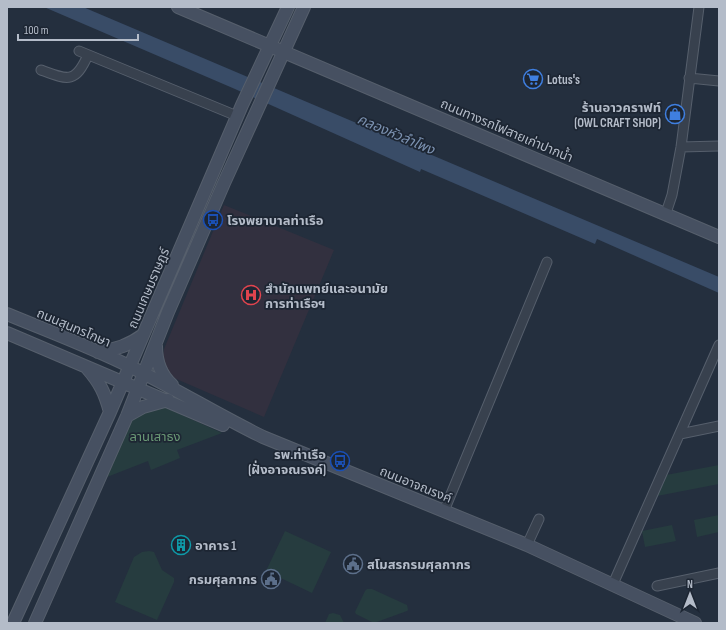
<svg xmlns="http://www.w3.org/2000/svg" width="726" height="630" font-family="'Sofia Sans Condensed','Noto Sans Thai',sans-serif">
  <rect width="100%" height="100%" fill="#242f3e"/>
  <!-- medical -->
  <path fill="#32303f" d="M224,205L334,250L264,417L174,378L165,366L163,357L164,349Z"/>
  <!-- green -->
  <path fill="#263c3f" d="M164,407L222,433L177,450L180,458L151,470L148,461L107,477L131,420C141,413 152,408 164,407Z
    M719,465V484L657,496L666,475Z
    M719,515V532L697,537L694,520Z
    M672,525L676,541L645,547L642,531Z
    M285,531L331,552L312,593L266,571Z
    M149,551L154,552L162,570L174,578V582L157,620L115,602L134,557L142,552Z
    M367,589H372L407,605L408,610L407,611L374,623L356,614L355,612L365,591Z
    M333,613L340,615L344,623H325L329,614Z"/>
  <!-- water -->
  <path fill="#394c67" d="M44,7H83L719,277V293L597,239L595,244L421,169L420,172L235,89Z"/>
  <g fill="none" stroke-linecap="round" stroke-linejoin="round">
    <defs>
      <path id="street" d="M79,51L237,116
        M41,70C68,80 75,84 88,55
        M689,78L719,81
        M681,147L719,146
        M666,213L672,195L681,147L699,7
        M680,434L719,426
        M444,511L547,262
        M527,545L539,519
        M613,584L719,345
        M657,586L719,573"/>
      <path id="secondary" d="M178,7L719,237
        M7,314C48,331 91,347 131,367C176,389 218,415 263,437L527,545L695,623
        M7,333L223,425
        M156,346C156,362 161,375 172,385
        M98,352C116,349 128,346 143,335
        M87,368C100,383 105,393 110,412
        M127,416L143,407L168,400
        M13,623L110,412L242,105L288,7
        M35,623L127,416L168,312L224,183L304,7"/>
    </defs>
    <!-- street casing -->
    <use href="#street" stroke="#565f6c" stroke-width="11"/>
    <!-- secondary casing -->
    <use href="#secondary" stroke="#565f6c" stroke-width="14"/>
    <!-- street -->
    <use href="#street" stroke="#38414e" stroke-width="9"/>
    <!-- secondary -->
    <use href="#secondary" stroke="#465061" stroke-width="12"/>
  </g>
  <!-- icons -->
  <defs>
    <symbol id="supermarket-ring" viewBox="-11 -11 22 22"><circle r="9.5" fill="#1d2633" stroke="#3f7fe0" stroke-width="1.5"/><path d="M-6-5.5h2.5l.6 2H6L4.5 2H-2.5L-4.4-4H-6ZM-1.5 3.2a1.3 1.3 0 1 0 .1 0ZM3 3.2a1.3 1.3 0 1 0 .1 0Z" fill="#3f7fe0"/></symbol>
    <symbol id="shop-ring" viewBox="-11 -11 22 22"><circle r="9.5" fill="#1d2633" stroke="#3f7fe0" stroke-width="1.5"/><path d="M-5-2.5h2.3a2.7 3.5 0 0 1 5.4 0H5L5.5 6h-11ZM-1.5-2.5h3a1.5 2.3 0 0 0-3 0Z" fill="#3f7fe0"/></symbol>
    <symbol id="bus-ring" viewBox="-11 -11 22 22"><circle r="9.5" fill="#1d2633" stroke="#1a4fb4" stroke-width="1.5"/><path d="M-5-6H5V4H4V6H2V4H-2V6H-4V4H-5ZM-3.5-4V0h7V-4ZM-3.5 1.2v1.5H-2V1.2ZM2 1.2v1.5H3.5V1.2Z" fill="#1a4fb4"/></symbol>
    <symbol id="hospital-ring" viewBox="-11 -11 22 22"><circle r="9.5" fill="#1d2633" stroke="#e0444e" stroke-width="1.5"/><path d="M-5-5h3v3.5h4V-5h3V5h-3V1.5h-4V5h-3Z" fill="#e0444e"/></symbol>
    <symbol id="building-ring" viewBox="-11 -11 22 22"><circle r="9.5" fill="#1d2633" stroke="#0f9aa8" stroke-width="1.5"/><path d="M-4-6H4V6H1V3H-1V6H-4ZM-2.5-4.3h1.7v1.8h-1.7ZM.8-4.3h1.7v1.8H.8ZM-2.5-1h1.7V.8h-1.7ZM.8-1h1.7V.8H.8Z" fill="#0f9aa8"/></symbol>
    <symbol id="civic-ring" viewBox="-11 -11 22 22"><circle r="9.5" fill="#1d2633" stroke="#5c6f8a" stroke-width="1.5"/><path d="M-.6-6.5H3V-4.5H.6V-3L4-1V1h2V6H-6V1h2V-1L-.6-3ZM-1.2 2.5V6h2.4V2.5Z" fill="#5c6f8a"/></symbol>
  </defs>
  <g fill-rule="evenodd">
    <use href="#supermarket-ring" x="522" y="68" width="22" height="22"/>
    <use href="#shop-ring" x="664" y="103" width="22" height="22"/>
    <use href="#bus-ring" x="202" y="209" width="22" height="22"/>
    <use href="#hospital-ring" x="240" y="284" width="22" height="22"/>
    <use href="#bus-ring" x="329" y="450" width="22" height="22"/>
    <use href="#building-ring" x="170" y="534" width="22" height="22"/>
    <use href="#civic-ring" x="342" y="553" width="22" height="22"/>
    <use href="#civic-ring" x="260" y="568" width="22" height="22"/>
  </g>
  <g text-anchor="middle" stroke-width="3.5" stroke-linejoin="round" paint-order="stroke">
    <!-- poi labels -->
    <g font-size="13" font-weight="bold" fill="#b4bcc9" stroke="#1d2633" text-anchor="start">
      <text x="547" y="84">Lotus's</text>
      <text x="661" y="112" text-anchor="end">ร้านอาวคราฟท์<tspan x="661" dy="15">(OWL CRAFT SHOP)</tspan></text>
      <text x="227" y="225">โรงพยาบาลท่าเรือ</text>
      <text x="265" y="293">สำนักแพทย์และอนามัย<tspan x="265" dy="15">การท่าเรือฯ</tspan></text>
      <text x="326" y="459" text-anchor="end">รพ.ท่าเรือ<tspan x="326" dy="15">(ฝั่งอาจณรงค์)</tspan></text>
      <text x="195" y="550">อาคาร 1</text>
      <text x="367" y="569">สโมสรกรมศุลกากร</text>
      <text x="257" y="584" text-anchor="end">กรมศุลกากร</text>
    </g>
    <!-- street labels -->
    <g font-size="13" fill="#b4bcc9" stroke="#1d2633">
      <text transform="translate(507 130) rotate(23)" y="5">ถนนทางรถไฟสายเก่าปากน้ำ</text>
      <text transform="translate(148 288) rotate(-67)" y="5">ถนนเกษมราษฎร์</text>
      <text transform="translate(74 327) rotate(23)" y="5">ถนนสุนทรโกษา</text>
      <text transform="translate(416 484) rotate(22)" y="5">ถนนอาจณรงค์</text>
    </g>
    <!-- park labels -->
    <g font-size="13" fill="#6b9a76" stroke="#1d2633">
      <text x="155" y="441">ลานเสาธง</text>
    </g>
    <!-- water labels -->
    <g font-size="14" font-style="italic" fill="#7c92b1" stroke="#1d2633">
      <text transform="translate(396 134) rotate(23)" y="5">คลองหัวลำโพง</text>
    </g>
  </g>
  <!-- border -->
  <rect width="726" height="630" fill="none" stroke="#b4bcc9" stroke-width="16"/>
  <!-- north arrow -->
  <g transform="translate(690 594)" stroke="#1d2633" stroke-width="3" paint-order="stroke">
  <path d="M0-3L7 15L0 10L-7 15Z" fill="#b4bcc9"/>
  <text y="-6" font-size="11" font-weight="bold" text-anchor="middle" fill="#b4bcc9">N</text>
  </g>
  <!-- scale -->
  <path d="M18 34v6h120v-6" fill="none" stroke="#b4bcc9" stroke-width="2"/>
  <text x="24" y="34" font-size="12" fill="#b4bcc9" stroke="#1d2633" stroke-width="3" paint-order="stroke">100 m</text>
</svg>
